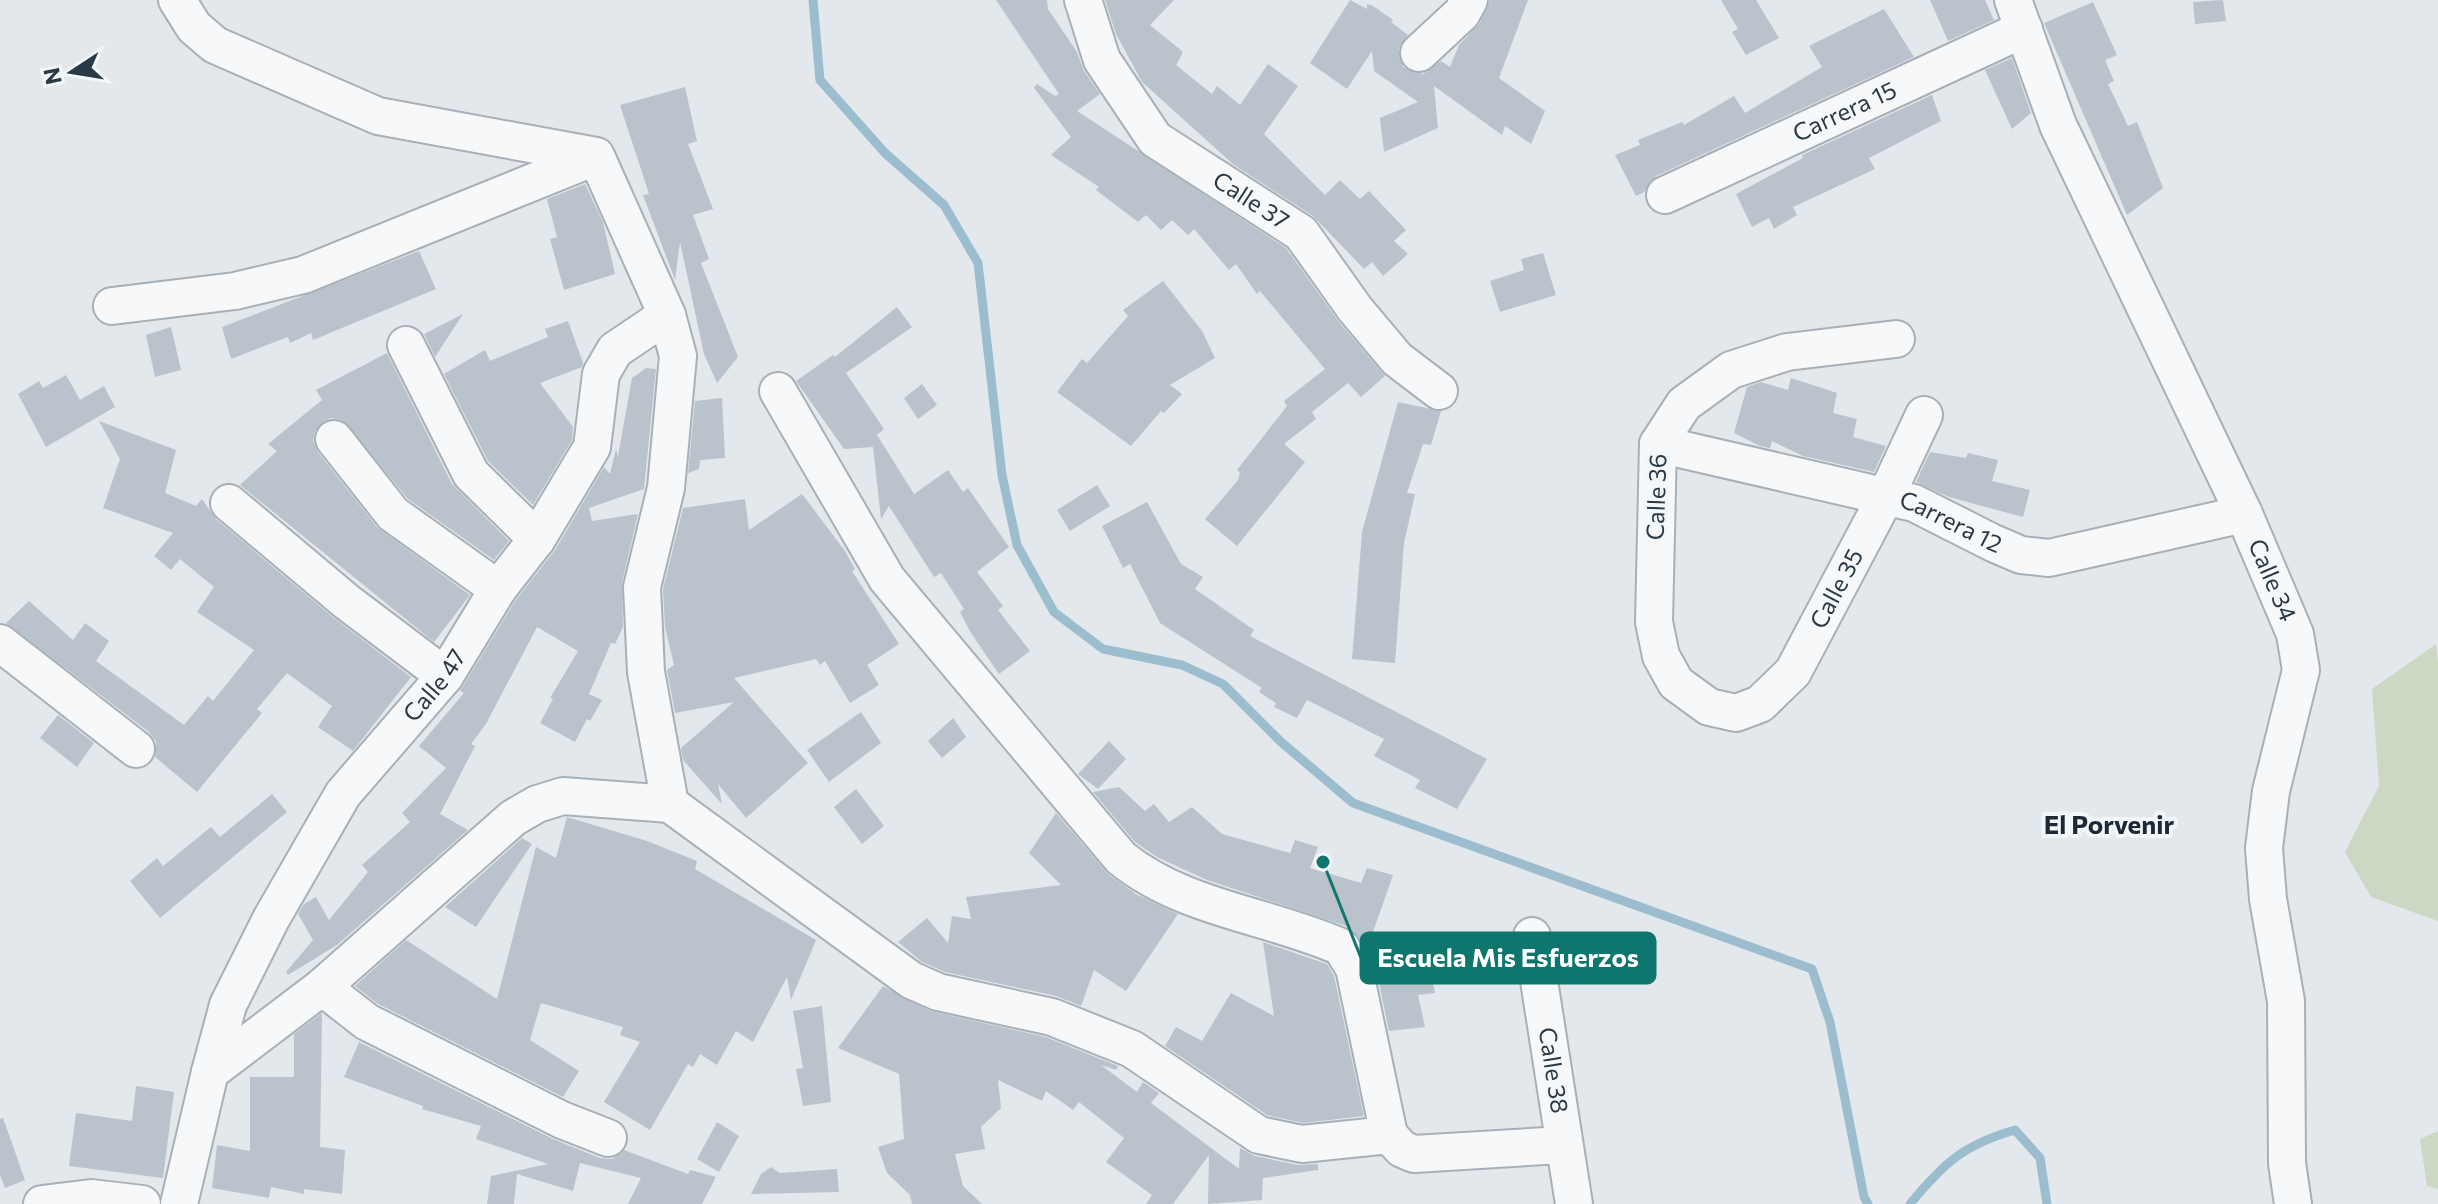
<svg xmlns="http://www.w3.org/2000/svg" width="2438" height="1204" font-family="Commissioner,sans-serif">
  <rect width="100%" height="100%" fill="#e3e8ec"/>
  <!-- green -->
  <path fill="#ccd7c4" d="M2436,644L2438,663V921L2371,897L2345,852L2379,786L2372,689Z
    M2438,1131V1189L2427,1186L2420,1139Z"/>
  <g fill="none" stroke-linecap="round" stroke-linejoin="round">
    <!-- stream -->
    <path stroke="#9cbdce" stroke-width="9" d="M813,0L820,80L885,153L944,205L978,263L1002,475L1017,545L1054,612L1103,649L1182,665L1223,684L1280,741L1353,803L1812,969L1830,1022L1864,1197L1868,1204
      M1910,1204C1944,1163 1963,1145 2015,1130L2040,1158L2047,1204"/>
  </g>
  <!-- building -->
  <path fill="#bac2cb" d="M996,0H1047L1048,9L1077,52L1084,71L1100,94L1077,111L1286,248L1339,322L1385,376L1361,397L1348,383L1312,412L1316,419L1284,444L1305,462L1237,546L1205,519L1238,480L1240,473L1237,470L1287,406L1284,401L1325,369L1260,291L1257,294L1236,264L1229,270L1194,229L1188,235L1172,220L1161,230L1146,215L1138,222L1096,190L1099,187L1051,155L1071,137L1034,88L1037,84L1055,96L1059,94Z
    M1105,0H1174L1150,25L1183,52L1176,65L1212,94L1217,86L1240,105L1268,64L1298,86L1264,134L1325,195L1340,180L1360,199L1369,191L1406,230L1394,241L1408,254L1383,276L1372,262L1364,269L1313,216L1234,165L1142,82L1116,34Z
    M1350,0L1367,9V4L1373,6L1393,20L1391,22L1408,35L1399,48L1403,67L1423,74L1441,61L1450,67L1459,45L1480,23L1490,0H1528L1499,78L1545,111L1531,144L1505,126L1502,135L1434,86L1438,128L1384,152L1380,118L1418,102L1374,71L1372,51L1347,89L1310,63Z
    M1721,0H1756L1779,38L1746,55L1732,32L1738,29Z
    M1930,0H1985L1994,20L1948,41Z
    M2223,0L2226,21L2195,24L2193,2Z
    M2093,2L2117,55L2105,60L2114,81L2108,84L2128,126L2137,122L2163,188L2127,215L2044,23Z
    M1884,9L1914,57L1656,176L1644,192L1636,196L1615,155L1640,145L1638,140L1682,122L1684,125L1734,96L1745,113L1822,67L1809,46Z
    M2012,58L2031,113L2012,129L1985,70Z
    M685,87L697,141L688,144L713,209L693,215L709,259L701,263L738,357L717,383L704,354L680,242L675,280L643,195L649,194L620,105Z
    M1932,95L1941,121L1869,158L1875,169L1793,207L1797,215L1774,229L1769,218L1752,227L1736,194L1803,158L1802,155Z
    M585,184L603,222L615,274L564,290L550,239L557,237L547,199Z
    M419,251L436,289L313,340L311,333L290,343L288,337L231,359L222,327Z
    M1543,253L1556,295L1500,312L1490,281L1524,270L1521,259Z
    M1163,281L1202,331L1215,358L1170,385L1182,394L1164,413L1161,411L1131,446L1057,392L1082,359L1087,363L1128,316L1123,310Z
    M897,307L912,327L846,373L884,429L877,435L914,494L948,470L963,492L968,488L1009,547L977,572L1003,606L998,610L1030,651L999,674L971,633L960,612L964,609L941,573L934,577L889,506L881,519L873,447L844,449L796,381L833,355L835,357Z
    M463,314L435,357L424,334Z
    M568,321L583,363L582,367L540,383L573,427L572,440L533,505L488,461L444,374L485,350L490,361L548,337L545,329Z
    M171,327L181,370L155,377L146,335Z
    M387,353L452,484L509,541L494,560L408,499L342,420L330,418L315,431L313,441L318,452L377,527L470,595L434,642L240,485L277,451L268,444L322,400L316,390Z
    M646,368L656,369L644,489L589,508L592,521L638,514L622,582L623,627L615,644L611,643L589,694L602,700L590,721L587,719L575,742L540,723L553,699L550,698L578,651L537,627L486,724L471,744L475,746L440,814L468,830L337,945L288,975L286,972L313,940L298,914L304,904L316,897L329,920L368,872L362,865L410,822L402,813L446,768L419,746L464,693L460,691L515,601L555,550L604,467L610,474L616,449L618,456L632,378Z
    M66,375L80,400L104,386L115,407L46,447L18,394L39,381L43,388Z
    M1791,378L1837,393L1833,413L1857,419L1853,437L1886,446L1874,472L1803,456L1772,441L1770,448L1760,446L1734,433L1747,387L1761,382L1788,390Z
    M922,384L937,405L918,419L904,398Z
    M722,398L725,458L700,460L699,469L688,473L695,401Z
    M1398,402L1441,411L1431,445L1423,444L1407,493L1415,494L1404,543L1395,663L1352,659L1362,532Z
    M99,421L176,450L165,493L196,506L202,499L216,519L334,618L411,677L353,751L318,727L332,706L287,673L257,709L262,713L197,792L155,757L156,742L149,732L6,623L29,601L73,640L85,623L109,641L96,661L184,725L208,696L213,701L254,650L197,612L214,587L180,559L171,570L154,556L173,533L103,508L120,459Z
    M1930,452L1966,458L1968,453L1998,460L1992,481L2030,490L2023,517L1949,497L1916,482Z
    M1097,485L1110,506L1070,531L1057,510Z
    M802,494L845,551L855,569L852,571L899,644L867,665L879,685L850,703L825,661L820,665L816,659L734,678L808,763L746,818L718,784L722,804L683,760L681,748L734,702L675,713L667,670L674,665L665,627L663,589L683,508L745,499L749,530Z
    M1147,502L1181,564L1203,577L1195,589L1254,630L1250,636L1487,759L1457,809L1415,788L1420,780L1374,756L1384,739L1307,700L1297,718L1274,707L1276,703L1259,692L1262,688L1160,623L1130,564L1123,568L1102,526Z
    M861,712L881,743L829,782L807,750Z
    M58,715L94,743L77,767L40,738Z
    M953,718L966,737L942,758L928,741Z
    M1109,741L1126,759L1098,789L1078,774Z
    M1119,787L1145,811L1154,804L1169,822L1192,807L1222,834L1290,853L1295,840L1318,847L1310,868L1361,883L1367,868L1393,875L1367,949L1349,927L1207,880L1157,857L1135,842L1093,792Z
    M856,789L884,826L862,844L834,807Z
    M272,794L287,812L160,918L130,881L157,858L163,866L211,827L220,837Z
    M1056,813L1109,875L1136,894L1178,914L1126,991L1094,970L1081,1006L1056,996L945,972L922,962L898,942L927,918L948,943L952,916L971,919L966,897L1061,885L1029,853Z
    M567,817L647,841L697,861L695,869L816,940L791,1000L787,977L753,1042L736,1031L717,1065L700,1054L693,1067L688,1064L650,1130L604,1102L640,1042L620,1035L623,1027L541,1003L530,1040L579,1071L563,1097L378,1004L355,986L406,940L497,999L536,847L556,858Z
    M522,838L532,844L476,927L445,907Z
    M1263,942L1327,964L1334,976L1364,1116L1303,1123L1267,1115L1165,1046L1176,1027L1202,1041L1231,993L1274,1016Z
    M1430,966L1435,993L1418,995L1425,1027L1389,1031L1378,978Z
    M883,986L930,1011L1046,1037L1118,1066L1116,1070L1101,1065L1137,1092L1143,1082L1159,1093L1151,1103L1239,1169L1240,1148L1255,1156L1298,1165L1318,1164V1170L1263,1178L1262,1200L1208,1204L1209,1155L1173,1204H1146L1152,1195L1106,1162L1124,1138L1079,1102L1073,1110L1046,1091L1042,1101L998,1080L1001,1108L981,1127L985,1149L955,1154L963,1186L982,1204H912L910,1195L887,1173L878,1147L904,1139L899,1074L838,1048Z
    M822,1006L831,1102L803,1106L796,1069L803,1068L793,1011Z
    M322,1013L320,1147L345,1150L342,1194L304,1189V1194L271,1187L269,1198L212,1188L217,1145L250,1151V1077H294V1034Z
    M359,1042L553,1139L600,1158L612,1159L624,1150L688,1174L690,1170L716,1177L702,1204H628L641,1178L580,1163L573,1191L517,1174L514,1204H487L491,1176L548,1164L476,1139L481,1126L422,1109L423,1106L344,1077Z
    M136,1086L174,1092L163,1178L69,1166L76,1113L132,1121Z
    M3,1118L25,1180L5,1188L0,1175V1119Z
    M717,1122L739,1136L719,1172L697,1159Z
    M771,1167L780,1173L837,1169L839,1192L751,1194L761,1174Z"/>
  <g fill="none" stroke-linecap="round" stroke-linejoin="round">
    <defs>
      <g id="minor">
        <path d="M177,0L194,27L215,45L378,116L596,156L667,315L678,356L666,488L642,587L646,672L670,804L911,980L938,992L1052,1017L1132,1049L1259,1135L1302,1144L1389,1135L1402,1149L1414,1154L1562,1145"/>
        <path id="s1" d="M1083,0L1102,60L1155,139L1301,233L1355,309L1397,359L1439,391"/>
        <path id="s2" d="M2013,0L2058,125L2244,514L2295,634L2301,670L2271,791L2264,848L2268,899L2286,1001L2287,1163L2293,1204"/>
        <path d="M1419,53L1462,13L1469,0"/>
        <path id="s3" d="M1665,195L2024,29"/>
        <path d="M112,306L235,291L303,275L595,157"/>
        <path id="s4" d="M1896,339L1787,352L1731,370L1684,404L1658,444L1654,622L1661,656L1676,683L1709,707L1736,713L1760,704L1793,672L1886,496L1924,415"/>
        <path d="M406,345L471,474L537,539"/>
        <path d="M778,391L887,579L1121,858C1184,909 1269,915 1341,947L1354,968L1389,1135"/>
        <path d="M334,439L393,514L498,589"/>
        <path id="s5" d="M1658,444L1914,503L1993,543L2021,555L2049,558L2244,514"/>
        <path d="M229,503L347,602L445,676"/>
        <path d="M0,643L136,749"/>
        <path id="s6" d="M1532,936L1574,1204"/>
        <path d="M322,987L367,1022L562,1120L608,1138"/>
        <path id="s7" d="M210,1072L228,1005L271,919L343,794L445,676L498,589L537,539L592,447L601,374L615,350L667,315"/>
        <path d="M42,1204L91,1198L142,1204"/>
        <path d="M179,1204L210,1072L322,987L513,818L537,804L563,796L670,804"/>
      </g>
    </defs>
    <!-- minor casing -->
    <use href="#minor" stroke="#a8b0b7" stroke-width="40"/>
    <!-- minor -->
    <use href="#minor" stroke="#f7f8fa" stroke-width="36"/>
  </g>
  <g text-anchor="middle" stroke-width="8" stroke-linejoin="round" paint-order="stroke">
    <!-- street labels -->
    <g font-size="24" fill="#2a3946" stroke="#f3f7f9">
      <text dy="8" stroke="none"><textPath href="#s3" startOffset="198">Carrera 15</textPath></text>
      <text dy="8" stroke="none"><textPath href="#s1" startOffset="272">Calle 37</textPath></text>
      <text transform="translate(1657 497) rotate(-88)" y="8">Calle 36</text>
      <text dy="8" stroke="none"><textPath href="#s5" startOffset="304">Carrera 12</textPath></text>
      <text dy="8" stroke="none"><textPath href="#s2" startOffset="636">Calle 34</textPath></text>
      <text dy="8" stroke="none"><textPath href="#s4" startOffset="752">Calle 35</textPath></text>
      <text dy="8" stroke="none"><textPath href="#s7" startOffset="452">Calle 47</textPath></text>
      <text dy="8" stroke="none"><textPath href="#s6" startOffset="136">Calle 38</textPath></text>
    </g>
    <!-- neighbourhood labels -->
    <g font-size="26" font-weight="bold" fill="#1c2937" stroke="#f3f7f9">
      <text x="2109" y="834">El Porvenir</text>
    </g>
  </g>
  <!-- callouts -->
  <path fill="none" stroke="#0f766e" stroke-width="3" d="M1323 862L1361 958"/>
  <circle fill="#0f766e" stroke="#f3f7f9" stroke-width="3" cx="1323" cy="862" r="8"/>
  <rect fill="#0f766e" stroke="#0f766e" stroke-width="3" x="1361" y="933" width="294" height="50" rx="8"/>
  <g font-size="26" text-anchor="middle" font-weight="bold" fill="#fff">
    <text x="1508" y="967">Escuela Mis Esfuerzos</text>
  </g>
  <!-- north arrow -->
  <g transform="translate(72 72) rotate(258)" stroke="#f3f7f9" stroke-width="6" paint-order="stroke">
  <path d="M0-6L14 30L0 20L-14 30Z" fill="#2a3946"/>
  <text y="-12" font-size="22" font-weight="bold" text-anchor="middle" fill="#2a3946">N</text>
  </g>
</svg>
